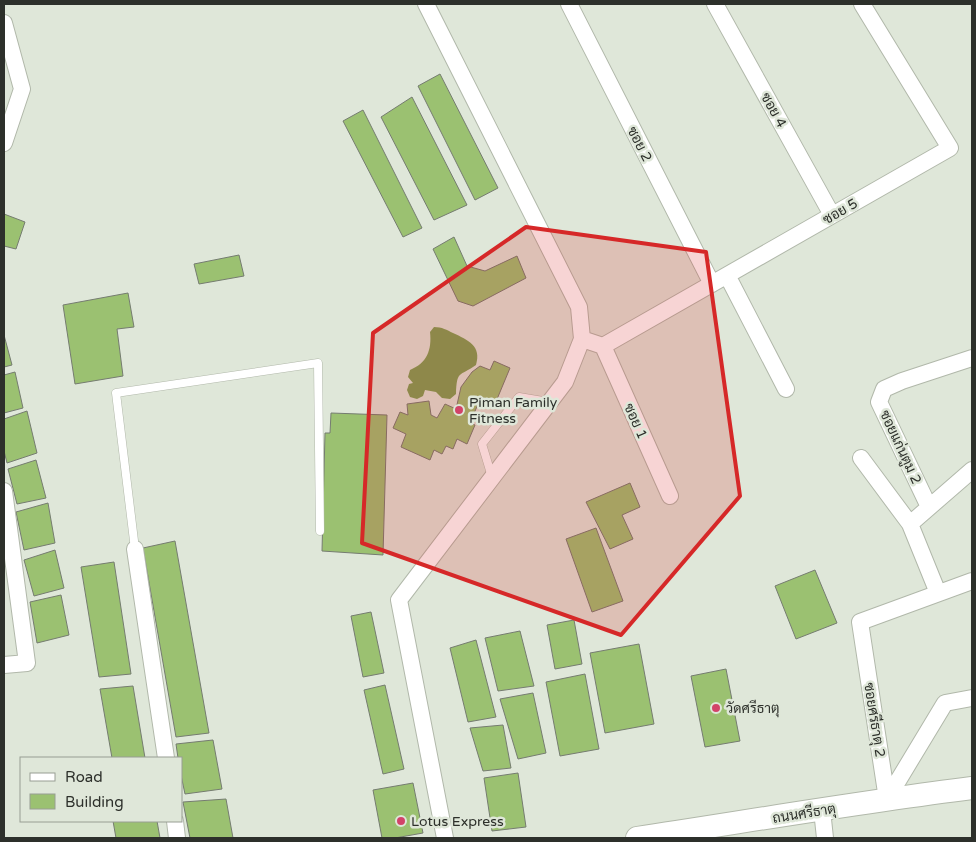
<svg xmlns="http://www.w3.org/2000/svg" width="976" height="842" font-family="'Varela Round',Sarabun,sans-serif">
  <rect width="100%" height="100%" fill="#dfe7d9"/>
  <!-- water -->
  <path fill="#7ca153" d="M434,327C442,327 447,330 453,333C468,340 482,346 476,365C459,377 457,370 456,394L450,399L442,398L436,392L425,390L423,396L417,399L410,397L407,390L409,384L413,383L408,377L410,370C427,363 432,350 430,332Z"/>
  <!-- building -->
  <path fill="#9bc171" stroke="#757c70" d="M440,74L498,188L475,200L418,86Z
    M412,97L467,205L434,220L381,117Z
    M363,110L422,228L403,237L343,121Z
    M4,214L25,222L16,249L4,246Z
    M454,237L467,266L485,271L517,256L526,278L473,306L458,301L433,249Z
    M239,255L244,276L199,284L194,264Z
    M128,293L134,327L117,329L123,376L75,384L63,305Z
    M4,335L12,365L4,367Z
    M494,361L510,368L495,404L481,397L470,423L475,425L467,444L457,439L453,449L446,446L442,454L434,450L430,460L401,447L406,434L393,428L400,412L408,415L407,404L429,401L431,415L437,418L445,404L456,409L461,387L472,372L480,366L490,370Z
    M15,372L23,408L4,413V375Z
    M27,411L37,453L7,463L4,451V419Z
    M331,413L387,415L383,555L322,551L325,433H330Z
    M36,460L46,498L17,504L8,469Z
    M630,483L640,507L622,515L633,539L610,549L586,502Z
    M48,503L55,543L24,550L16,512Z
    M596,528L623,601L592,612L566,539Z
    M175,541L209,733L176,737L143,548Z
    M55,550L64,588L34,596L24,560Z
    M114,562L131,674L99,677L81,567Z
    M815,570L837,623L796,639L775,586Z
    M61,595L69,635L37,643L30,602Z
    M371,612L384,673L363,677L351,616Z
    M574,620L582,664L555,669L547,625Z
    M520,631L534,686L498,691L485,638Z
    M476,640L496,717L468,722L450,648Z
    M639,644L654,724L605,733L590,653Z
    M726,669L740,741L705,747L691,676Z
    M585,674L599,749L560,756L546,682Z
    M385,685L404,769L383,774L364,690Z
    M133,686L145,758H112L100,689Z
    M533,693L546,753L518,759L500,699Z
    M503,725L511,768L483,771L470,728Z
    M213,740L222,789L185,794L181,775V758H178L176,744Z
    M518,773L526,827L492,831L484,778Z
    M413,783L423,833L395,838H382L373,790Z
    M226,799L233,838H190L183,802Z
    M113,821H157L160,838H116Z"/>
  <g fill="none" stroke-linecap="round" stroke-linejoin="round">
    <defs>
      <path id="lane" d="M492,477L482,444L519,397L549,402
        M135,549L116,393L318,363L320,531"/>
      <path id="street" d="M426,4L579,307L582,339L565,382L399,600L445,838
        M569,4L712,284
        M715,4L832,215
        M4,23L22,89L4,143
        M728,277L786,389
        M582,339L603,346L950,148L862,4
        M603,346L670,496
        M861,458L910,524L938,593
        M4,491L27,663L4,665
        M929,507L879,402L884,389L902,381L972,358
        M910,524L972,470
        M135,549L166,758
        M887,799L860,622L972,581
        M887,799L945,703L972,698
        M822,810L825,838
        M175,821L177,838"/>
      <path id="secondary" d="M637,838C749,821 860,802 972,788"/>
    </defs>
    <!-- lane casing -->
    <use href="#lane" stroke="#b1b8aa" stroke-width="9"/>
    <!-- street casing -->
    <use href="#street" stroke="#b1b8aa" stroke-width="18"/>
    <!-- secondary casing -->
    <use href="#secondary" stroke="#b1b8aa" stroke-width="24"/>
    <!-- lane -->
    <use href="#lane" stroke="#fff" stroke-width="8"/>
    <!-- street -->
    <use href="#street" stroke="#fff" stroke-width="16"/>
    <!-- secondary -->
    <use href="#secondary" stroke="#fff" stroke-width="22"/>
  </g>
  <!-- marked area -->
  <path fill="#d62828" fill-opacity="0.2" stroke="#d62828" stroke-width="4" stroke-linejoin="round" d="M526,227L706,252L740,496L621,635L362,543L373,333Z"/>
  <!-- markers -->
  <g fill="#d24369" stroke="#dfe7d9" stroke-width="2">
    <circle cx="459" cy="410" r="5"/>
    <circle cx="716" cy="708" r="5"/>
    <circle cx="401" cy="821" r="5"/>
  </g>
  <g text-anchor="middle" stroke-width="5" stroke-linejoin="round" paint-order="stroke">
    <!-- street labels -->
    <g font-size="14" fill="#2d302b" stroke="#dfe7d9">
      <text transform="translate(774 110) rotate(61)" y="5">ซอย 4</text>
      <text transform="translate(640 144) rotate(63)" y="5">ซอย 2</text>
      <text transform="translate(840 211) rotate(-30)" y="5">ซอย 5</text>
      <text transform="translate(636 421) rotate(66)" y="5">ซอย 1</text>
      <text transform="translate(901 447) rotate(65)" y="5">ซอยแก่นตูม 2</text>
      <text transform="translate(875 720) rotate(81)" y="5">ซอยศรีธาตุ 2</text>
      <text transform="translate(804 813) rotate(-9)" y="5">ถนนศรีธาตุ</text>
    </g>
    <!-- poi labels -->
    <g font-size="14" fill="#2d302b" stroke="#dfe7d9" text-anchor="start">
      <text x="469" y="407">Piman Family<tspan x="469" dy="16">Fitness</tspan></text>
      <text x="726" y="713">วัดศรีธาตุ</text>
      <text x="411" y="826">Lotus Express</text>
    </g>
  </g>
  <!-- border -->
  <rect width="976" height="842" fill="none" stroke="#2d302b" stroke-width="10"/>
  <!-- legend -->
  <rect x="20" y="757" width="162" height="65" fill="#dfe7d9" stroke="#989e93"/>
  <rect x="30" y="773" width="25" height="8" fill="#ffffff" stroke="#989e93"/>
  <text x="65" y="782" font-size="15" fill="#2d302b">Road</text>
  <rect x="30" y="794" width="25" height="15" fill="#9bc171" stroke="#989e93"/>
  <text x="65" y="807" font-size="15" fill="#2d302b">Building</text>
</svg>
